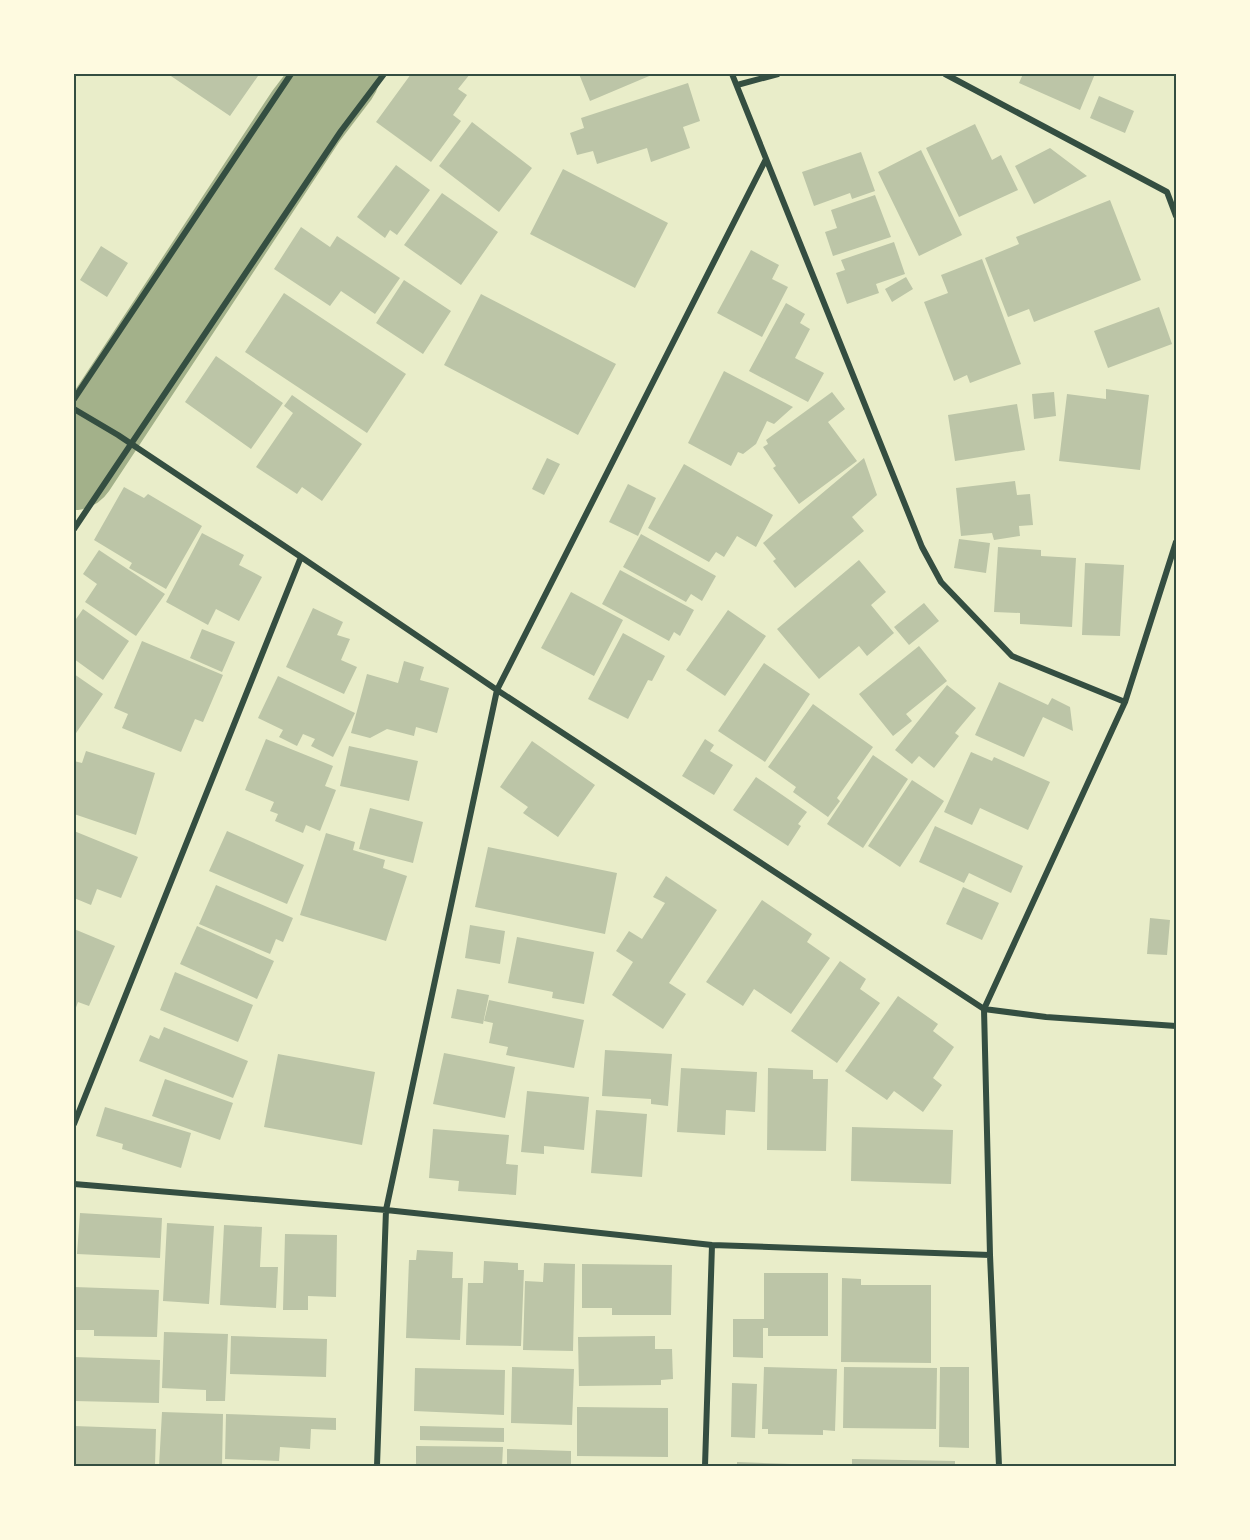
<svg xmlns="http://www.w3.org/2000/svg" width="1250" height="1540" font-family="'IBM Plex Serif',serif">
  <rect width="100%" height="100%" fill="#e9edc9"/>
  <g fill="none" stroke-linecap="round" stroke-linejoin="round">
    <!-- river -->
    <path stroke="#a3b18a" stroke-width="84" d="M74,468L306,116L338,74"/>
  </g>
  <!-- building -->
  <path fill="#bcc5a7" d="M168,74H255L258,76L230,116Z
    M411,74H470L458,89L467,95L453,115L461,121L431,162L376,122Z
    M579,74H654L590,101Z
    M1023,74H1095L1080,110L1019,83Z
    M688,83L700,121L683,127L690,148L651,162L647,148L597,164L593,151L577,155L570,133L584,128L581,118Z
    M1099,96L1134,111L1125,133L1090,118Z
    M472,122L532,168L499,212L439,166Z
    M975,124L992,160L1001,155L1018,190L959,217L926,148Z
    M1050,148L1087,176L1034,204L1015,166Z
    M921,150L962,235L919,256L878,172Z
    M861,152L875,191L852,199L850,193L814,206L802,172Z
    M396,165L430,190L397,235L390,230L385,238L357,217Z
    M563,169L668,223L635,288L530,234Z
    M442,193L498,232L461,285L404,245Z
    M875,195L891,237L833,256L825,232L837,228L831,210Z
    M1110,200L1141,280L1034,322L1029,309L1008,317L985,258L1019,244L1016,237Z
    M301,227L330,247L337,236L400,278L375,314L341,291L330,306L274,269Z
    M894,242L905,274L876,284L879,293L847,304L836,273L845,270L841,260Z
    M101,246L128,263L107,297L80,280Z
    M751,250L779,265L772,279L788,287L762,337L717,313Z
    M982,259L1021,364L970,383L967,375L954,381L924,302L948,293L941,275Z
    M906,277L913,289L892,302L885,289Z
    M404,280L451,311L423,354L376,323Z
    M284,293L406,374L367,433L245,352Z
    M481,294L616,364L578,435L444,365Z
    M786,303L805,314L800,323L810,329L795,358L824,373L808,402L749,371Z
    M1159,307L1172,344L1108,368L1094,331Z
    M216,356L283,403L251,449L185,402Z
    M724,371L793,407L774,424L767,421L756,444L743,454L738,452L731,466L688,443Z
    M1106,389L1149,395L1140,470L1059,461L1067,394L1106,399Z
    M832,392L845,409L828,422L857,461L799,504L773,468L776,466L763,447L768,444L766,440Z
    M1054,392L1056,416L1034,419L1032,394Z
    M292,395L362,444L322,501L302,487L297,494L256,467L293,413L284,406Z
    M1017,404L1025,450L955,461L948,415Z
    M547,458L560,464L544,495L532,489Z
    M864,458L877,495L852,517L864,531L795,588L773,561L776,559L763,543Z
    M684,464L773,515L756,547L737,536L724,557L716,552L709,562L648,528Z
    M1015,481L1017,495L1030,494L1033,525L1019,526L1020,536L994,540L992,533L961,536L956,488Z
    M628,484L656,498L638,536L609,522Z
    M124,487L144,498L148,494L202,526L166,589L129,568L132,563L94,540Z
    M202,533L244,555L239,565L262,577L239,621L216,609L208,625L166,602Z
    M641,534L716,576L702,601L691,594L686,602L623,567Z
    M959,539L990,543L986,573L954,568Z
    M998,547L1041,550V556L1076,558L1072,627L1020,624V613L994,612Z
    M99,550L165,594L136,636L85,602L97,584L83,574Z
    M859,560L886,592L871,605L894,633L867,656L859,646L819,679L777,629Z
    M1085,563L1124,565L1120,636L1082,635Z
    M620,570L694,610L680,636L674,632L669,641L602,604Z
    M571,592L623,620L594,676L541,648Z
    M924,603L939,621L909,645L894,627Z
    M313,608L343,622L337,635L350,639L341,660L357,667L344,694L286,667Z
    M83,609L129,641L103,680L74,659V618L76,619Z
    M728,610L766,636L725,696L686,670Z
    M202,629L235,642L222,672L190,658Z
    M623,633L665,656L652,681L648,680L628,719L588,699Z
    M142,641L223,675L203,722L195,719L181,752L122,728L128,714L114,708Z
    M919,646L947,681L906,714L912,721L893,736L859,694Z
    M404,661L424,667L420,680L449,688L437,733L416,727L414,736L387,729L370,738L351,733L367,674L398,683Z
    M764,663L810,694L765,762L718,731Z
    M74,674L103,694L74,736Z
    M278,676L355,713L333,757L311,746L315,739L303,734L297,746L279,737L283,730L258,718Z
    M999,682L1048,705L1052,698L1070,707L1073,731L1043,717L1024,757L975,735Z
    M947,685L976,708L955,733L959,736L934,768L919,756L912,764L895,750Z
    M813,704L873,747L837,798L840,801L828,817L793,792L796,787L768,767Z
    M266,739L333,766L325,786L336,790L320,831L306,825L303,833L275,821L278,814L270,811L274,802L245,790Z
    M705,739L714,745L710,751L733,765L714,795L682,776Z
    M532,741L595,785L558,837L523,813L528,807L500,787Z
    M349,746L418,761L409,801L340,786Z
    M86,751L155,773L136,835L74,814V761L82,763Z
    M971,752L992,761L994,757L1050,782L1028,830L980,808L972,825L944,812Z
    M873,755L908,779L863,848L827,824Z
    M756,777L807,812L798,824L801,826L788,846L733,810Z
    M912,780L944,801L900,867L868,846Z
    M370,808L423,822L413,863L359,849Z
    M935,826L1023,866L1011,893L969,873L964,883L919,862Z
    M74,831L138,857L121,898L97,889L91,905L74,898Z
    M227,831L304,865L287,904L209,871Z
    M326,833L355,842L353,850L385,860L383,868L407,876L386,941L300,915Z
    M488,847L617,873L605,934L475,907Z
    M666,876L717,910L669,983L686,994L663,1029L612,995L633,962L616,951L629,931L642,939L665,903L653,897Z
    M216,885L293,918L283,942L276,939L270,954L199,924Z
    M963,887L999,903L982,940L946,924Z
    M762,900L812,934L807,942L830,958L791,1014L754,989L743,1006L706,982Z
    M1150,918L1170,920L1167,955L1147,954Z
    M470,925L505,931L500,964L465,958Z
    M197,926L274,961L257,999L180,964Z
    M74,929L115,946L89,1006L78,1002L74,1013Z
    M517,937L594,952L584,1004L552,998L553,992L508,983Z
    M840,961L866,979L860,989L880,1003L837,1063L791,1031Z
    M175,972L253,1005L238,1042L160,1010Z
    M457,989L489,995L483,1024L451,1018Z
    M898,996L938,1024L933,1031L954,1047L933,1078L942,1085L923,1112L894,1091L887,1100L845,1071Z
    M489,1000L584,1020L574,1068L506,1055L508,1047L489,1043L493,1023L484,1021Z
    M164,1027L248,1061L233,1098L139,1061L150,1035L159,1039Z
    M605,1050L672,1054L668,1106L651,1104V1099L602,1096Z
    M444,1053L515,1067L505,1118L433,1104Z
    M278,1054L375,1072L362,1145L264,1127Z
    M681,1068L757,1072L755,1112L726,1110L725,1135L677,1132Z
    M768,1068L813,1070V1079H828L826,1151L767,1150Z
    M165,1079L233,1103L220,1140L152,1116Z
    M527,1091L589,1097L584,1150L544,1146V1154L521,1152Z
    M105,1107L191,1133L181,1168L122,1149L123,1144L96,1136Z
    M596,1110L647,1114L642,1177L591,1173Z
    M852,1127L953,1130L951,1184L851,1181Z
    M433,1129L509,1135L506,1164L518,1165L516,1195L458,1191L459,1181L429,1178Z
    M80,1213L162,1218L160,1258L77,1254Z
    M167,1223L214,1226L209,1304L163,1301Z
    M224,1225L262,1227L260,1267H278L276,1308L220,1305Z
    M285,1234L337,1235L336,1297L308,1296V1310H283Z
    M417,1250L453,1252L452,1278H463L460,1340L406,1338L409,1260H416Z
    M484,1261L518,1263V1270H524L521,1346L466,1345L468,1283H483Z
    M544,1263L575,1264L573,1351L523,1350L525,1281L543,1282Z
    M582,1264L672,1265L671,1315H612V1308H582Z
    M764,1273H828V1336H768V1328H763V1358L733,1357V1319H764Z
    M842,1278L861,1279V1285H931V1363L841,1362Z
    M74,1287L159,1290L157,1337L94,1336V1330H74Z
    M164,1332L228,1334L225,1401H206V1390L162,1388Z
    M231,1336L327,1339L326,1377L230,1374Z
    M655,1336V1349H672L673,1379L661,1380V1385L579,1386L578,1337Z
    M74,1357L160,1360L159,1403L74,1401Z
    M512,1367L574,1369L572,1425L511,1423Z
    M764,1367L837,1369L835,1431L823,1430V1435L768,1434V1429H762Z
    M844,1367L937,1368L936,1429L843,1428Z
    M940,1367H969V1448L939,1447Z
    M415,1368L505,1370L504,1415L414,1411Z
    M732,1383L757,1384L755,1438L731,1437Z
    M577,1407L668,1408V1457L577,1456Z
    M162,1412L223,1414L222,1466H159Z
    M226,1414L336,1418V1430L311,1429L310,1449L280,1447L279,1461L225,1459Z
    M74,1426L156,1429L155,1466H74Z
    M420,1426L504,1428V1442L420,1440Z
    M416,1446L503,1447L502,1466H416Z
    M507,1449L571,1451V1466H507Z
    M852,1459L955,1461V1466H852Z
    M737,1462L821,1465V1466H737Z"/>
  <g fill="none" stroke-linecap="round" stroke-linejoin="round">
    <!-- minor -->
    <path stroke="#344e41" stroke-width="6" d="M732,74L922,547L941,582L1012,656L1125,702
      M945,74L1167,192L1176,216
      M737,85L778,74
      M74,399L291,74
      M74,409L118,435L301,557L497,690L984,1009L1046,1017L1176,1026
      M74,529L341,131L384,74
      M74,1124L301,557
      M74,1184L386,1210L712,1245L990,1255
      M377,1466L386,1210L497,690L766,159
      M705,1466L712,1245
      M999,1466L990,1255L984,1009L1125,702L1176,542"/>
  </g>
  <!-- border -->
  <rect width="1250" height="1540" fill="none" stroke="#fefae0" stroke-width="150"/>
  <rect x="75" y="75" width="1100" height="1390" fill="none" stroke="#344e41" stroke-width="2"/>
</svg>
